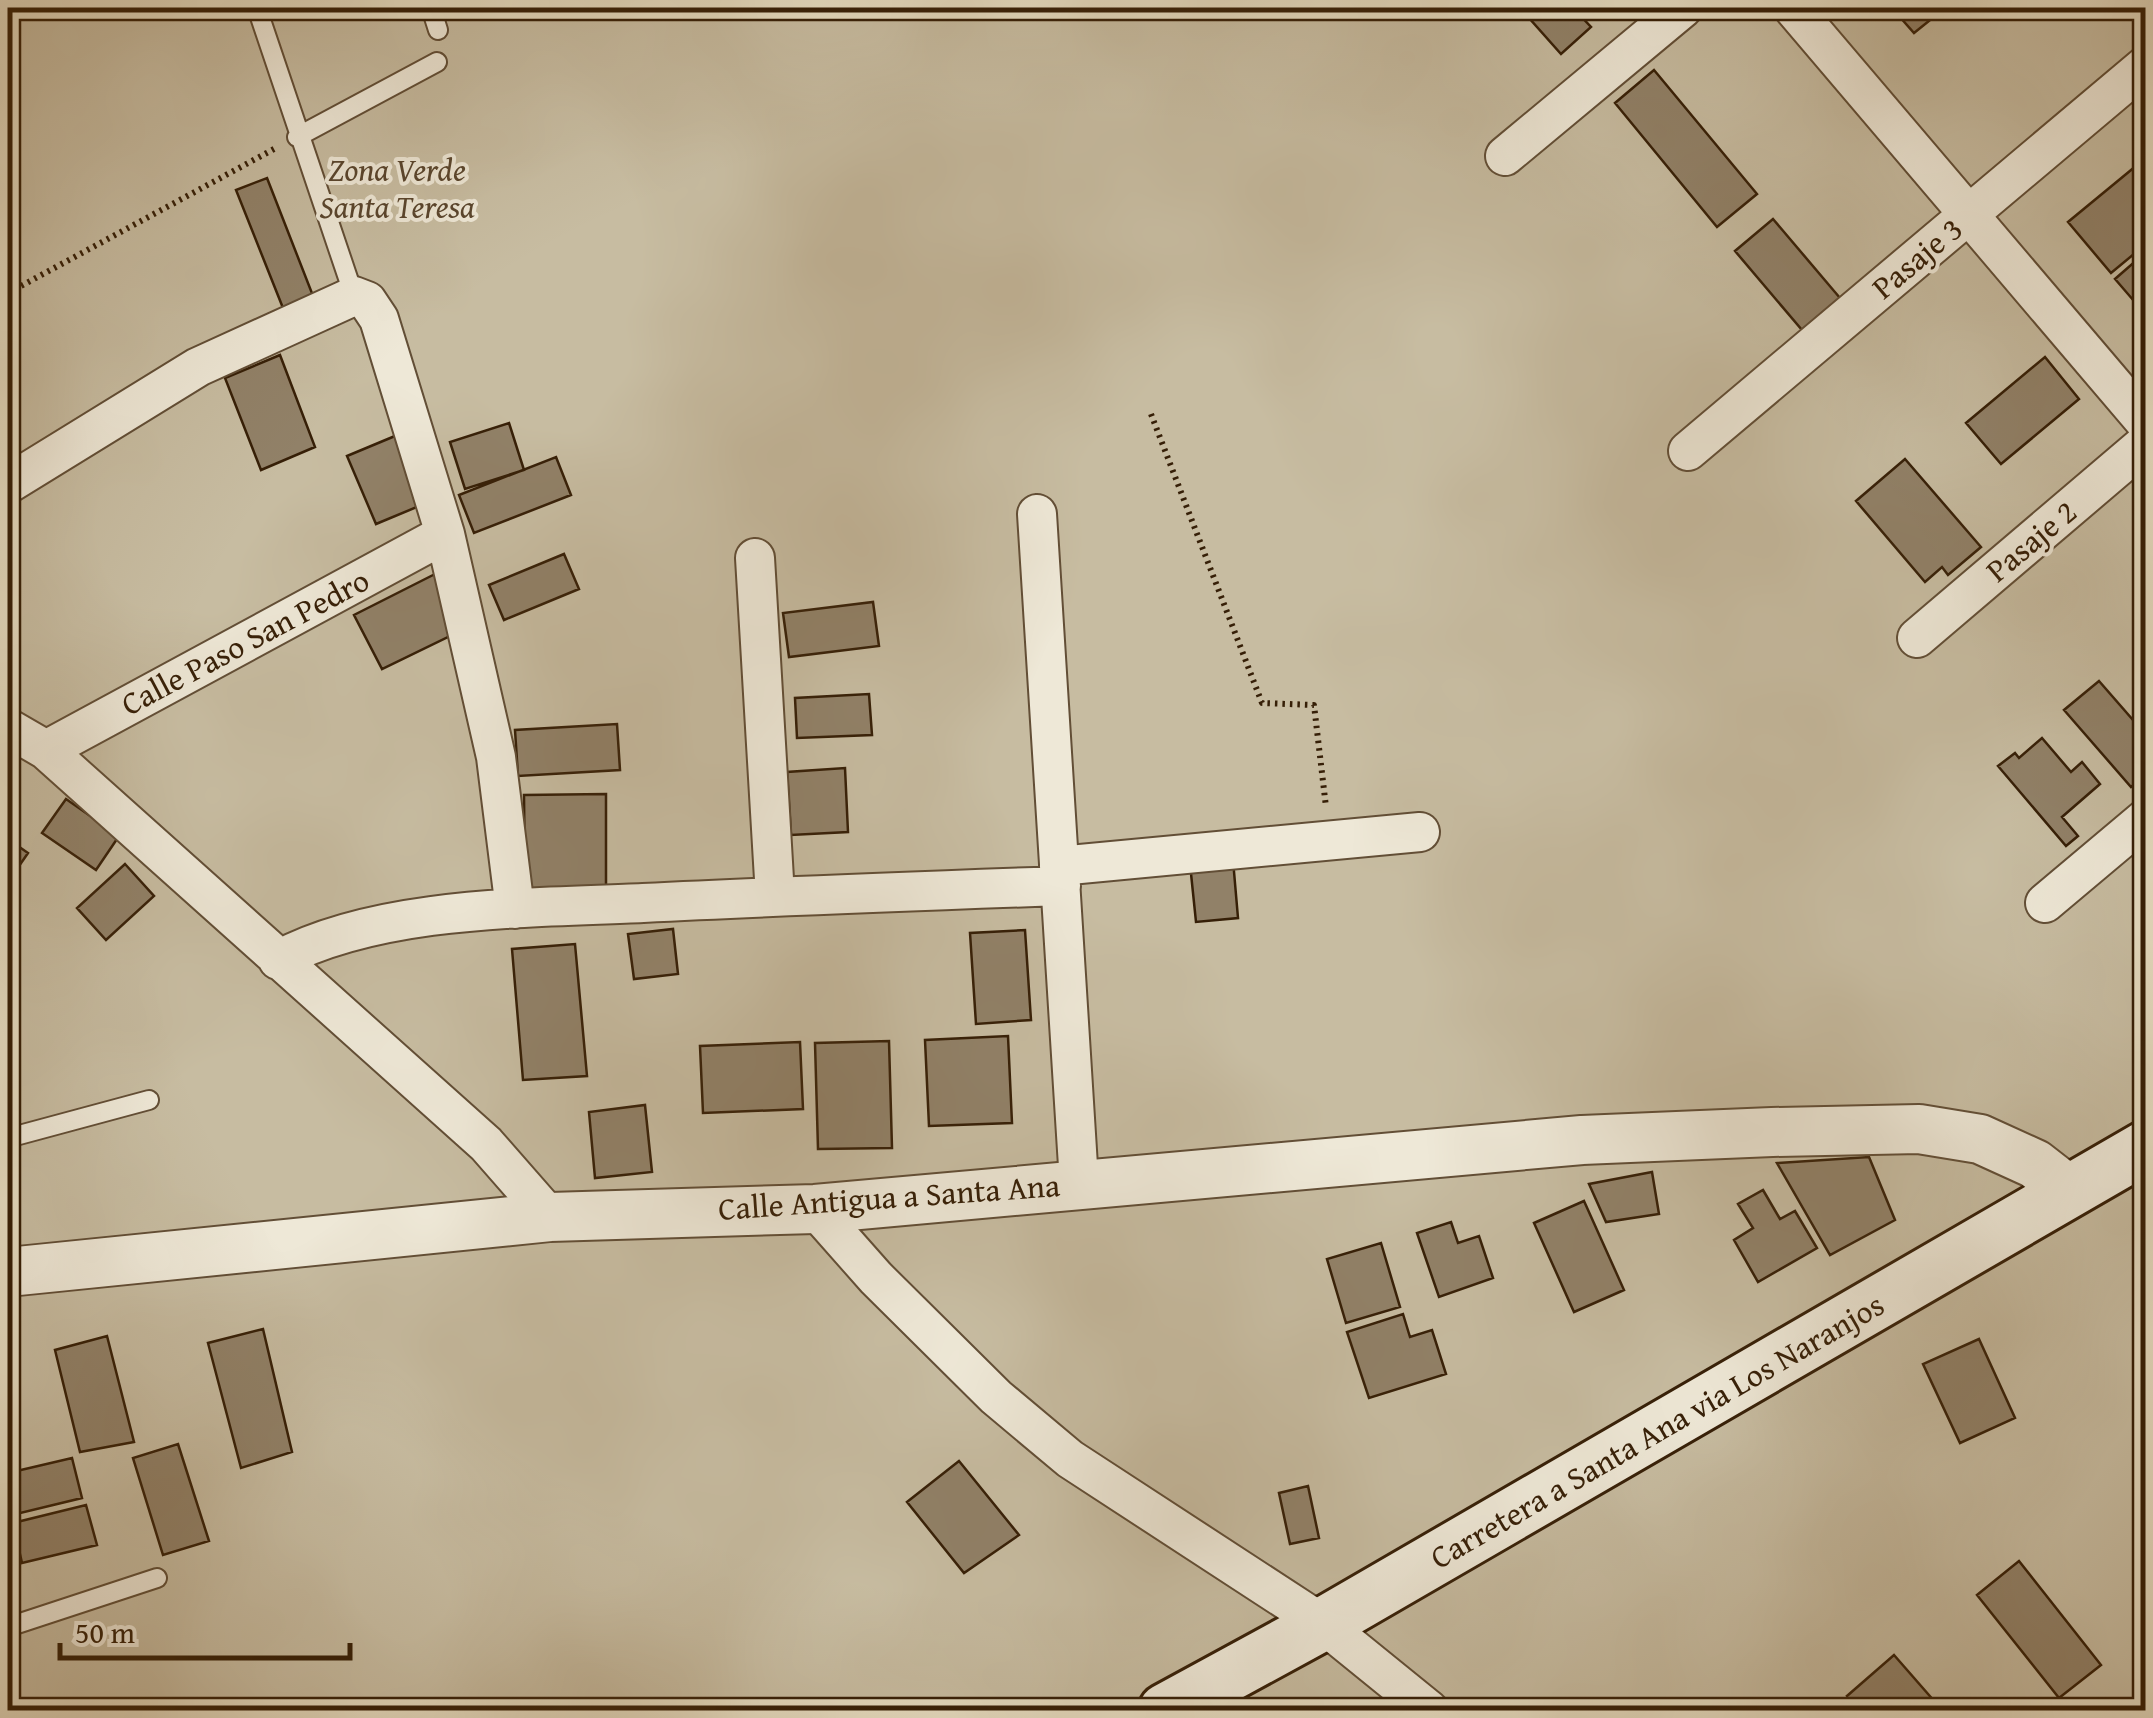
<svg xmlns="http://www.w3.org/2000/svg" width="2153" height="1718" font-family="'Gentium Book Plus',serif">
  <rect width="100%" height="100%" fill="#e5dcc1"/>
  <filter id="stains"><feTurbulence type="fractalNoise" baseFrequency=".002" numOctaves="4"/><feColorMatrix values="0 0 0 0 .2 0 0 0 0 .09 0 0 0 0 .02 0 0 0 .5 -.17"/></filter>
  <radialGradient id="worn" r=".72"><stop offset=".6" stop-color="#630" stop-opacity="0"/><stop offset="1" stop-color="#630" stop-opacity=".3"/></radialGradient>
  <!-- green -->
  <path fill="#c7bca1" stroke="#7e6e54" stroke-width="2.5" d="M8,8H2145V1710H8Z"/>
  <!-- building -->
  <path fill="#918168" stroke="#361f07" stroke-width="2.5" d="M1520,8H1573L1591,27L1561,54Z
    M1892,8H1945L1914,33Z
    M1654,70L1757,194L1717,227L1615,103Z
    M2142,161L2146,165V244L2111,273L2068,222Z
    M267,178L315,301L285,313L236,190Z
    M1773,219L1840,298L1802,330L1735,251Z
    M2146,252V315L2115,279Z
    M280,355L315,447L261,470L225,378Z
    M2045,357L2079,399L2001,464L1966,423Z
    M509,423L524,470L465,489L450,442Z
    M395,436L424,504L376,524L347,456Z
    M556,457L571,495L474,533L459,495Z
    M1905,459L1981,547L1948,575L1942,567L1925,582L1856,501Z
    M564,554L579,589L504,620L489,585Z
    M441,571L456,633L382,669L354,615Z
    M873,602L879,646L789,657L783,613Z
    M2099,681L2146,735V775L2131,787L2064,710Z
    M869,694L872,735L797,738L795,698Z
    M617,724L620,770L518,776L515,730Z
    M2042,738L2071,772L2082,762L2100,784L2062,817L2078,836L2066,846L1998,766L2015,753L2019,758Z
    M845,768L848,832L791,835L787,772Z
    M606,794V894H525L524,795Z
    M66,799L119,836L96,870L42,833Z
    M8,839L28,853L8,882Z
    M1233,860L1238,918L1196,922L1190,864Z
    M125,864L154,896L106,940L77,908Z
    M673,929L678,974L634,979L628,934Z
    M1025,930L1031,1020L976,1024L970,933Z
    M575,944L587,1076L523,1080L512,949Z
    M1008,1036L1012,1123L929,1126L925,1040Z
    M889,1041L892,1148L818,1149L815,1043Z
    M800,1042L803,1109L703,1113L700,1046Z
    M645,1105L652,1172L595,1178L589,1112Z
    M1869,1157L1895,1220L1830,1255L1777,1163Z
    M1652,1172L1659,1214L1606,1222L1589,1184Z
    M1763,1190L1780,1219L1795,1211L1817,1248L1758,1282L1734,1240L1753,1228L1738,1204Z
    M1584,1201L1624,1290L1574,1312L1534,1223Z
    M1451,1222L1458,1243L1479,1236L1493,1278L1439,1297L1417,1233Z
    M1381,1243L1400,1307L1346,1323L1327,1259Z
    M1403,1314L1410,1337L1432,1330L1446,1374L1369,1398L1347,1332Z
    M263,1329L292,1452L241,1468L208,1343Z
    M107,1336L134,1442L80,1452L55,1350Z
    M1979,1339L2015,1418L1960,1443L1923,1364Z
    M178,1444L209,1541L163,1555L133,1458Z
    M72,1458L82,1498L8,1516V1473Z
    M959,1461L1019,1535L964,1573L907,1502Z
    M1308,1486L1319,1538L1290,1544L1279,1493Z
    M86,1505L97,1545L22,1563L13,1523Z
    M2019,1561L2101,1665L2059,1698L1977,1595Z
    M1894,1655L1942,1710H1859L1847,1696Z"/>
  <g fill="none" stroke-linecap="round" stroke-linejoin="round">
    <defs>
      <path id="service" d="M257,8L354,296
        M431,8L438,30
        M297,137L437,62
        M8,1138L149,1100
        M8,1627L157,1578"/>
      <path id="minor" d="M1793,8L2146,423
        M1505,156L1683,8
        M1688,451L2146,65
        M8,484L198,367L354,296L367,301L379,319L445,534L496,757L515,909
        M1037,514L1079,1182
        M755,558L775,896
        M1917,638L2146,443
        M8,728L46,750L486,1144L550,1217
        M46,750L445,534
        M1059,866L1420,832
        M2045,903L2146,818
        M278,960C378,906 530,908 643,903C782,896 922,891 1061,886
        M815,1209L876,1278L996,1397L1070,1459L1323,1624L1429,1710"/>
      <path id="tertiary" d="M8,1272L550,1217L815,1209L1582,1140L1772,1132L1919,1129L1980,1139L2035,1164L2071,1192"/>
      <path id="secondary" d="M1165,1710L1323,1624L2146,1147"/>
    </defs>
    <!-- service casing -->
    <use href="#service" stroke="#624e36" stroke-width="22"/>
    <!-- minor casing -->
    <use href="#minor" stroke="#624e36" stroke-width="42"/>
    <!-- tertiary casing -->
    <use href="#tertiary" stroke="#624e36" stroke-width="52"/>
    <!-- secondary casing -->
    <use href="#secondary" stroke="#361f07" stroke-width="58"/>
    <!-- path -->
    <path stroke="#361f07" stroke-width="6" stroke-dasharray="2.5 5" stroke-linecap="butt" d="M8,293L274,149
      M1151,414L1262,703L1314,705L1326,807"/>
    <!-- service -->
    <use href="#service" stroke="#eee8d7" stroke-width="18"/>
    <!-- minor -->
    <use href="#minor" stroke="#eee8d7" stroke-width="38"/>
    <!-- tertiary -->
    <use href="#tertiary" stroke="#eee8d7" stroke-width="48"/>
    <!-- secondary -->
    <use href="#secondary" stroke="#eee8d7" stroke-width="52"/>
  </g>
  <g text-anchor="middle" stroke-width="8" stroke-linejoin="round" paint-order="stroke">
    <!-- park labels -->
    <g font-size="32" font-style="italic" fill="#5a462e" stroke="#eee8d7">
      <text x="397" y="181">Zona Verde<tspan x="397" dy="37">Santa Teresa</tspan></text>
    </g>
    <!-- street labels -->
    <g font-size="32" fill="#361f07" stroke="#eee8d7">
      <text transform="translate(1917 258) rotate(-40)" y="11">Pasaje 3</text>
      <text transform="translate(2031 541) rotate(-40)" y="11">Pasaje 2</text>
      <text transform="translate(245 642) rotate(-28)" y="11">Calle Paso San Pedro</text>
      <text transform="translate(889 1197) rotate(-4)" y="11">Calle Antigua a Santa Ana</text>
      <text transform="translate(1657 1431) rotate(-30)" y="11">Carretera a Santa Ana via Los Naranjos</text>
    </g>
  </g>
  <!-- margin -->
  <rect width="2153" height="1718" fill="none" stroke="#e5dcc1" stroke-width="40"/>
  <rect x="10" y="10" width="2133" height="1698" fill="none" stroke="#361f07" stroke-width="5"/>
  <rect x="20" y="20" width="2113" height="1678" fill="none" stroke="#361f07" stroke-width="2.5"/>
  <!-- scale -->
  <path d="M60 1643v15h290v-15" fill="none" stroke="#361f07" stroke-width="5"/>
  <text x="75" y="1643" font-size="30" fill="#361f07" stroke="#eee8d7" stroke-width="8" paint-order="stroke">50 m</text>
  <rect width="100%" height="100%" filter="url(#stains)"/>
  <rect width="100%" height="100%" fill="url(#worn)"/>
</svg>
